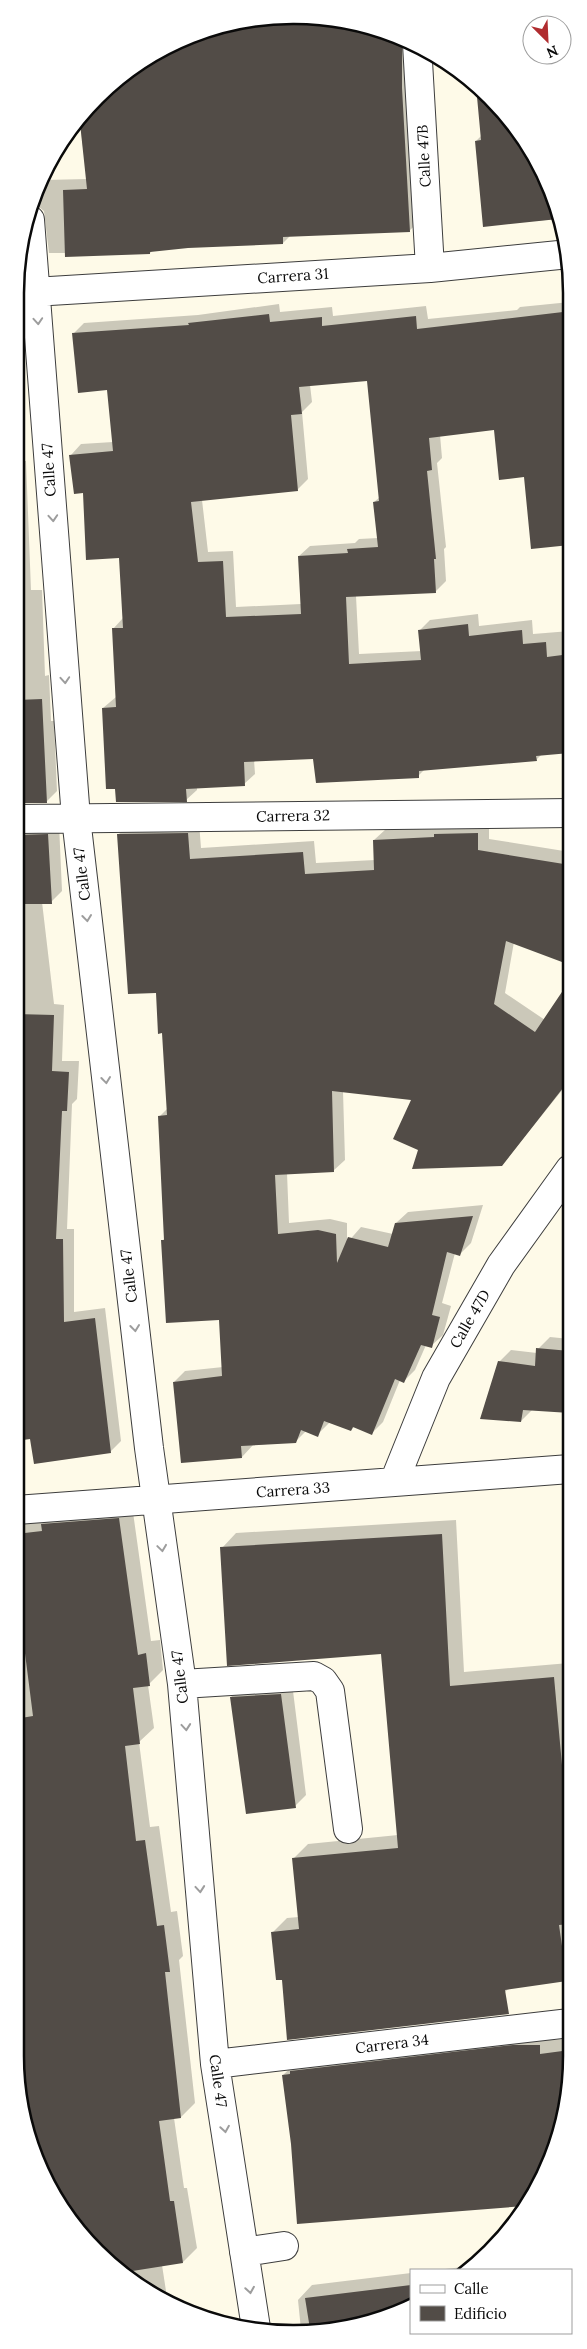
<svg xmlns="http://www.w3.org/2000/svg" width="587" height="2349" font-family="Lora,serif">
  <rect width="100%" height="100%" fill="#fefae8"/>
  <!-- shadow -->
  <path fill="#0003" fill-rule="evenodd" d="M330,17L413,43L421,220L409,231L290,236L283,243L188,247L152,251L150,253H49L44,211L35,204L44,180L87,179L80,123L124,72L222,24Z
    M491,97L543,171L558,219L484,225L476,141L482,135Z
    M570,302V544L495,429L440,435L442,458L437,463L446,547L444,549L446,581L435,592L356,596L359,654L422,651L420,630L430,620L478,614L479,626L532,620L533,634L570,631V752L542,754L536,760L425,769L418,776L314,758L254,760L255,774L244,784L197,787V790L186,800L116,787L103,708L116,697L113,629L123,618L120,557L84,491L71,455L81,444L113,442L108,389L73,334L84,323L198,315L279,304L280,312L332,307L333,316L426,306L428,319L517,310L520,307ZM368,379L380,497L374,502L378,538L359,539L355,543L310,546L299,556L301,604L236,607L233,551L208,552L202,500L297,490L308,479L302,412L312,402L310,385Z
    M21,331L23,399L17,405V332Z
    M17,461H26L31,590H42L45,676L49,675L51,721H54L57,791L46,802L17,804Z
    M17,819L59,824L62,891L51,902H42L54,1004L64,1005L62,1061H79L77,1099L72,1104L67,1229H74V1312L105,1308L121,1441L110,1452L31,1438L16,1440Z
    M199,822L201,848L314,841L316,863L375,860L374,840L386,829L489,822V839L564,851L570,837V963L514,942L505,993L545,1020L570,982V1093L563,1089L502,1165L419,1150L413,1099L343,1091L345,1160L333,1171L287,1173L289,1223L330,1219L347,1223V1243L361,1227L393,1234L396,1223L408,1212L483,1205L471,1243L459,1255L455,1253L442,1303L451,1306L443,1335L431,1346L426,1345L415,1370L404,1381L400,1380L383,1422L372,1433L354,1427L351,1430L330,1422L317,1435L306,1431L295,1442L253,1445L242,1457L174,1382L185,1371L223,1367L220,1318L162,1241L165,1238L160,1116L168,1108L163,1032L157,991L119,834L130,823Z
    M550,1337L570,1339V1412L533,1409L521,1421L499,1362L511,1350L537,1353L538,1349Z
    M132,1505L151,1641L160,1640L163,1670L148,1685L154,1728L139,1742L150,1827L159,1826L171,1912L177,1911L183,1956L179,1960L195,2103L181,2117L174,2118L184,2188H187L197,2248L183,2262L162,2265L168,2304L84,2239L36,2162L15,2056L16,1523Z
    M456,1520L464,1672L569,1663L570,1979L509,1988L505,1992L283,1979L273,1932L287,1918L299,1917L294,1858L308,1844L398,1835L382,1652L222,1548L236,1533Z
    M292,1683L306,1795L295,1806L231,1697L242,1686Z
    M554,2031L555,2040L570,2038V2092L535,2194L526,2204L292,2144L283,2075L298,2061Z
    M472,2266L469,2270H436Z
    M411,2273V2304L383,2319L301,2330L298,2300L312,2285Z
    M220,2315V2319L210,2316Z"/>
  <!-- building -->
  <path fill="#524c47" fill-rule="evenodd" d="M330,17L402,39V88L410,232L283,237V244L188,248L150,252V254L65,257L63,190L87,189L80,123L124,72L212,29Z
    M476,86L491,97L543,171L558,219L483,227L475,141L481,140Z
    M563,312L570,385V545L531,549L524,477L499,480L494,430L429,438L432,470L427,471L436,559H434L436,593L346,597L349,664L421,660L418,630L468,624L469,636L522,630L523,644L546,642L547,657L570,654V753L536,756L537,761L419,771V778L316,783L313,759L244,762L245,786L186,789L187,802H116L115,789H106L102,708L116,707L112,628H123L119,558L86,560L83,493L74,494L69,455L113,451L107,390L78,393L72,333L189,325L188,323L269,314L270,322L322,317V326L416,316L417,329ZM367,381L379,501L373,502L378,547L347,549L348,553L298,556L301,614L226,617L223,561L198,562L191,502L298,491L291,415L302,414L299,387Z
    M42,699L47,803H17V700Z
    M188,833L190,859L303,852L305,874L374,870L373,840L434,837V834L478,833V850L570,865V965L506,941L494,1004L535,1032L570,980V1079L502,1166L412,1169L418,1150L393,1139L411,1100L332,1091L334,1172L275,1175L278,1234L318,1230L336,1234L337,1263L348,1237L388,1247L395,1223L473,1216L460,1256L447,1252L432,1315L440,1317L432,1348L421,1345L404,1383L395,1379L372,1435L353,1427L351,1431L324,1421L318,1437L301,1430L296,1443L241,1446L242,1458L181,1463L173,1382L222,1376L219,1320L166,1323L161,1240H164L158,1116L167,1115L162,1033L158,1034L156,993L128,994L117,834Z
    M48,834L52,904H17V835Z
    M16,1014L54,1015L52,1071L69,1072L67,1111H62L56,1239H63L64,1322L95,1318L111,1453L34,1464L30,1439L16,1441Z
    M536,1348L570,1351V1413L523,1410L521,1422L480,1419L498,1361L535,1366Z
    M119,1518L138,1655L146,1653L150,1686L133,1688L140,1744L125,1746L136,1841L145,1840L157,1926L164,1925L170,1972H165L181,2118L159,2121L170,2201H174L183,2263L126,2272L84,2239L36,2162L15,2056V1719L33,1716L21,1622L16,1623V1534L42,1531L41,1524Z
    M442,1534L450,1686L554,1677L570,1853V1924L559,1925L567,1981L505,1990L509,2014L287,2040L282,1980H276L271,1932L299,1929L292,1858L398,1848L381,1654L227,1666L220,1547Z
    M281,1694L296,1808L246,1814L230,1697Z
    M513,2045H540V2054L570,2050V2092L535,2194L525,2206L297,2224L291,2144L282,2075L290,2074V2071Z
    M411,2285V2304L383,2319L310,2329L305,2298Z"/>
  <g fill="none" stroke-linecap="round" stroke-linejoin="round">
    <defs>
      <path id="minor" d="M417,44L430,268
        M30,220L76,818L149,1448L182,1684L215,2064L256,2328
        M17,293L430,268L569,254
        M17,819L570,813
        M394,1482L436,1378L501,1265L570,1169
        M16,1510L570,1469
        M182,1684L314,1676L323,1681L330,1691L348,1829
        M215,2064L570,2023
        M244,2252L284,2246"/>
    </defs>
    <!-- minor casing -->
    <use href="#minor" stroke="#3d3d3d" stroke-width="30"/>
    <!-- minor -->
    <use href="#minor" stroke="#fff" stroke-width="28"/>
  </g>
  <!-- one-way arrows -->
  <defs><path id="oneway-chevron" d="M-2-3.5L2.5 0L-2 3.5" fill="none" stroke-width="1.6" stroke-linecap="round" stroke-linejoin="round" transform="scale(1.25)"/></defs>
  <g stroke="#9d9d9d">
    <use href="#oneway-chevron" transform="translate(38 321) rotate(86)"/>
    <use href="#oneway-chevron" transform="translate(53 518) rotate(86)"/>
    <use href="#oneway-chevron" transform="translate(65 680) rotate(86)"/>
    <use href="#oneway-chevron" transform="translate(87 918) rotate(83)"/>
    <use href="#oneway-chevron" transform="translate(106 1080) rotate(83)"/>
    <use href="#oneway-chevron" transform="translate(135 1328) rotate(83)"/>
    <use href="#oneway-chevron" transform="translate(162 1548) rotate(82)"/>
    <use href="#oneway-chevron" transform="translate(186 1727) rotate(85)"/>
    <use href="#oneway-chevron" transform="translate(200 1889) rotate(85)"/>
    <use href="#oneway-chevron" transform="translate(225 2129) rotate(81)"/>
    <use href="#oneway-chevron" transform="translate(250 2290) rotate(81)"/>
  </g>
  <g text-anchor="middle" stroke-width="5" stroke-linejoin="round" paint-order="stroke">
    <!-- street labels -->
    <g font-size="15" fill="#0a0a0a" stroke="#fff">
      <text transform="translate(424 156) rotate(-93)" y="5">Calle 47B</text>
      <text transform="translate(293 276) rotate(-4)" y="5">Carrera 31</text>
      <text transform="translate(49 470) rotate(-94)" y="5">Calle 47</text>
      <text transform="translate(293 816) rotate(-1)" y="5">Carrera 32</text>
      <text transform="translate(82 874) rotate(-97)" y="5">Calle 47</text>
      <text transform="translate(129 1276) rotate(-97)" y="5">Calle 47</text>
      <text transform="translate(470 1319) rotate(-60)" y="5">Calle 47D</text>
      <text transform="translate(293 1490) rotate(-4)" y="5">Carrera 33</text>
      <text transform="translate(180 1677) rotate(-97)" y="5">Calle 47</text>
      <text transform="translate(392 2044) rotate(-7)" y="5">Carrera 34</text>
      <text transform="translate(218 2081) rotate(82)" y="5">Calle 47</text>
    </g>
  </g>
  <!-- crop -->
  <path d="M0 0H587V2349H0ZM293 24H294A269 269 0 0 1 563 293V2056A269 269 0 0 1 294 2325H293A269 269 0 0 1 24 2056V293A269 269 0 0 1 293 24Z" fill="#fff" fill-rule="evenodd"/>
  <path fill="none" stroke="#0a0a0a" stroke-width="2.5" d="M293 24H294A269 269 0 0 1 563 293V2056A269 269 0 0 1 294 2325H293A269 269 0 0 1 24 2056V293A269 269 0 0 1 293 24Z"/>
  <!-- legend -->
  <rect x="410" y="2269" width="162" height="65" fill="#ffffff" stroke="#9d9d9d"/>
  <rect x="420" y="2285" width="25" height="8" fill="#ffffff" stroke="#9d9d9d"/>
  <text x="454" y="2294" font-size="15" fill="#0a0a0a">Calle</text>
  <rect x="420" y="2306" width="25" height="15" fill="#524c47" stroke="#9d9d9d"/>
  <text x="454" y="2319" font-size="15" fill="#0a0a0a">Edificio</text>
  <!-- north arrow -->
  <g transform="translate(547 40) rotate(156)"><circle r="24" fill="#ffffff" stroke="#9d9d9d"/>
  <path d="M0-4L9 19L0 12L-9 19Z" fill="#b02c2f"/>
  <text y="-8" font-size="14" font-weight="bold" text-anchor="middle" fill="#0a0a0a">N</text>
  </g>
</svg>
